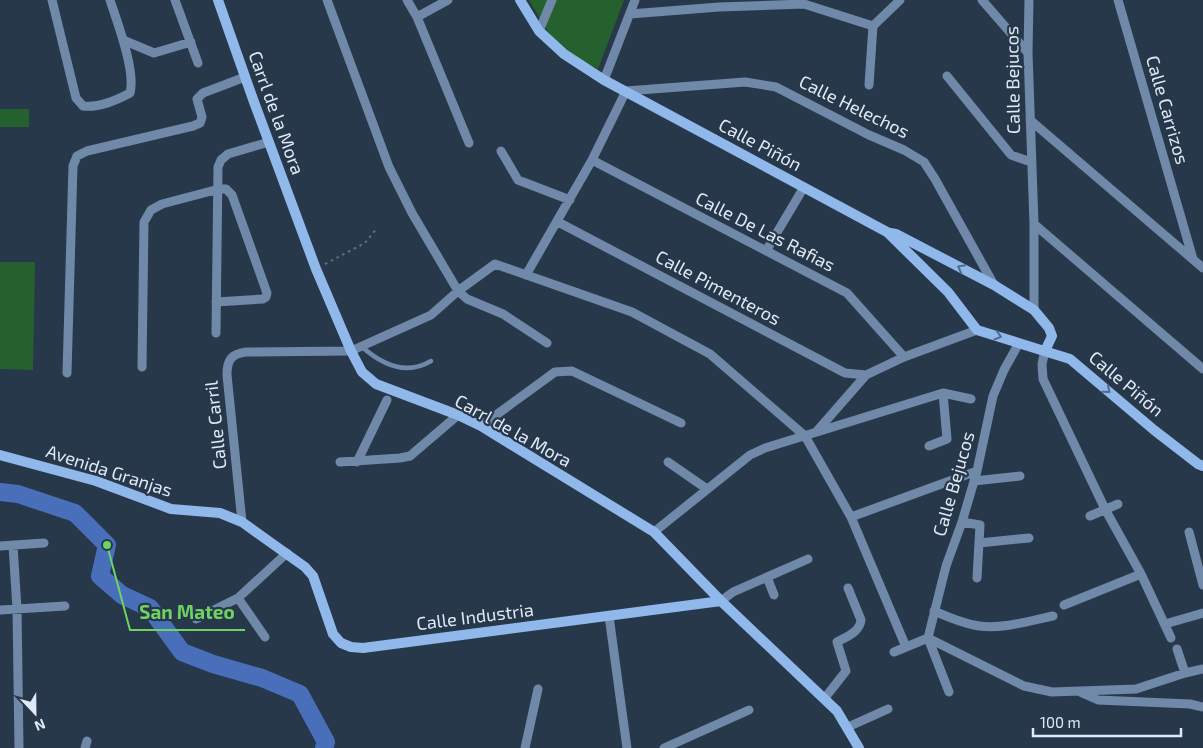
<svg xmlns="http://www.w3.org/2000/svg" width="1203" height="748" font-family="'Exo 2',sans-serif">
  <rect width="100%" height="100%" fill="#27384a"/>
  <!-- green -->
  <path fill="#25612f" d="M529,0H624L598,69L557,47Z
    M0,109H29V127H0Z
    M0,262H35L33,370L0,369Z"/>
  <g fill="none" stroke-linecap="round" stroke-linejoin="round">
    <!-- river -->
    <path stroke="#4a6fba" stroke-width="18" d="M0,492L18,494L75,513L107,545L100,576L122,595L150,608L182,652L213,664L262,678L300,694L326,742L324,748"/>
    <!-- path -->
    <path stroke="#617080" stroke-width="2" stroke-dasharray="2.5 4" stroke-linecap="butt" d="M325,264L365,243L377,228"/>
    <!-- lane -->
    <path stroke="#7089a9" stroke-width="4.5" d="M361,346C381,364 406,376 431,361"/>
    <!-- street -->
    <path stroke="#7089a9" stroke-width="9" d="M52,0L76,98L83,106C98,108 117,100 130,93C136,71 117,22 110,0
      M175,0L198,63
      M327,0L389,167L412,213L458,291L467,299L503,314L547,343
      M407,0L417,17L469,143
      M982,0L1028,53
      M1029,0L1028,53L1034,224V310
      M1118,0L1193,259
      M630,14L719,7L804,4L873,26
      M417,17L448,0
      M539,31L552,0
      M123,40L154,53L191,42
      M947,76L1011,155L1031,162
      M604,80L635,0
      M869,85L873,26L900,0
      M1030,120L1203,268
      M501,151L518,180L570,200
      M592,160L847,293L904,357
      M558,222L845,373L866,375
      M1034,224L1203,369
      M766,251L804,187
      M526,275L592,160L626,91L745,82L776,87L869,135L904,150L924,162L935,179L994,285
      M216,333L218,167L221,160L228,154L269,142
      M1045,351L1042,364L1043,379L1105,509L1141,574L1171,638
      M142,367L144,222L151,210L162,204L219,189H226L232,195L267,293L266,297L263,299L216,302
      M67,373L73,166L77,156L87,151L193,126L200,123L202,117L197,99L203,93L245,77
      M481,426L555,372L572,371L681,423
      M817,431L866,375L904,357L977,330
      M929,446L947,439L943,393
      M340,462L400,458L410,456L458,415
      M357,462L387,400
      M668,462L707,489
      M974,481L1020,476
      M1090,516L1118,504
      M851,517L977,471
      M242,522L227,375C227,360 231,354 246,352L351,351L431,315L458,291L495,264L632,312L710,354L805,436L851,517L906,647
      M962,522L980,525L977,578
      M654,532L750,455L765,448L943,393L971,399
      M1189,532L1203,585
      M979,543L1029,538
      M13,545L17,609L19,748
      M0,546L44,543
      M767,577L774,595
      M238,598L265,637
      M721,601L733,592L808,559
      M1064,605L1141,574
      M0,610L65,606
      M934,611C948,617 963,624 979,626C1003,629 1029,621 1053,616
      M609,616L627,748
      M196,619L238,598L287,553
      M1165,624L1203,613
      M928,638L946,566L962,522L977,471L993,396L1004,370L1019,343
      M928,638L1024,686L1052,692L1136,689L1185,673L1203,669
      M928,638L949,692
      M1177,649L1185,673
      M894,652L928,638
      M1082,693L1098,700L1190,704L1203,707
      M824,699L846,671L837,642C846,637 860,632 861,620L848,588
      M848,727L888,709
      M85,748L87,741
      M525,748L538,689
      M664,748L749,710"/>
    <!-- secondary -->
    <path stroke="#90b8eb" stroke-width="10" d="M218,0L254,102L316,269L351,351L362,372L376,384L458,415L481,426L654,532L721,601L837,711L859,748
      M520,0L539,31L564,54L604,80L887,232L948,292L977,330L1070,359L1154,430L1198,464L1203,466
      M890,233L896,234L994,285L1034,310L1049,328L1052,336L1045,351
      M0,455L96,481L171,509L220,513L242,522L305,567L313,576L333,634L341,643L351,647L363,648L721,601"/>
  </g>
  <!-- one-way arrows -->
  <defs><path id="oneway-chevron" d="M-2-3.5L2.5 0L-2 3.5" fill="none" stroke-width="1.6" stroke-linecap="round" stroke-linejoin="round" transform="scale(1.25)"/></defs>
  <g stroke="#516b8a">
    <use href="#oneway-chevron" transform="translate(961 268) rotate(-152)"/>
    <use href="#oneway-chevron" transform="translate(998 336) rotate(17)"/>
    <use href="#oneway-chevron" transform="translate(1107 390) rotate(40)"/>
  </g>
  <g text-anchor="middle" stroke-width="4.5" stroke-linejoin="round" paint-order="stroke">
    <!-- street labels -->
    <g font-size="18" fill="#e0eaf6" stroke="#27384a">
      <text transform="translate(1013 80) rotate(-91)" y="6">Calle Bejucos</text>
      <text transform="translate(854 107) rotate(26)" y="6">Calle Helechos</text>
      <text transform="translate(1167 110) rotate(74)" y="6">Calle Carrizos</text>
      <text transform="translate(276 113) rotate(70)" y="6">Carrl de la Mora</text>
      <text transform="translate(760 145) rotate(28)" y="6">Calle Piñón</text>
      <text transform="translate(765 232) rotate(27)" y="6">Calle De Las Rafias</text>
      <text transform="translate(718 288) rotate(28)" y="6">Calle Pimenteros</text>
      <text transform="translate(1126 384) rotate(40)" y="6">Calle Piñón</text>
      <text transform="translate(216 425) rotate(-96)" y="6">Calle Carril</text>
      <text transform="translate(513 431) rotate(29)" y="6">Carrl de la Mora</text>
      <text transform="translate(109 471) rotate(18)" y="6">Avenida Granjas</text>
      <text transform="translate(954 484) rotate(-74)" y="6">Calle Bejucos</text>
      <text transform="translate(475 617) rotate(-7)" y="6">Calle Industria</text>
    </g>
  </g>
  <!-- callouts -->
  <path fill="none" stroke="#6ed361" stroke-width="2" d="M107 545L130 630H245"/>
  <circle fill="#6ed361" stroke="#27384a" stroke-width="2" cx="107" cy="545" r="5"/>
  <g font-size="19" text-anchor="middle" font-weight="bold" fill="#6ed361" stroke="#27384a" stroke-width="4.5" stroke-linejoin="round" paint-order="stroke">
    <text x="187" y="619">San Mateo</text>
  </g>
  <!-- north arrow -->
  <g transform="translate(35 713) rotate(158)" stroke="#27384a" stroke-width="4" paint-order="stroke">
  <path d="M0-4L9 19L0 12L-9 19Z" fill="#e0eaf6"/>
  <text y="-8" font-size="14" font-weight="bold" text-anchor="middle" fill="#e0eaf6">N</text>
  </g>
  <!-- scale -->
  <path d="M1033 728v8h148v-8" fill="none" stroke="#e0eaf6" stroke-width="2.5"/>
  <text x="1040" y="728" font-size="15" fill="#e0eaf6" stroke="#27384a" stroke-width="4" paint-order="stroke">100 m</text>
</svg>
